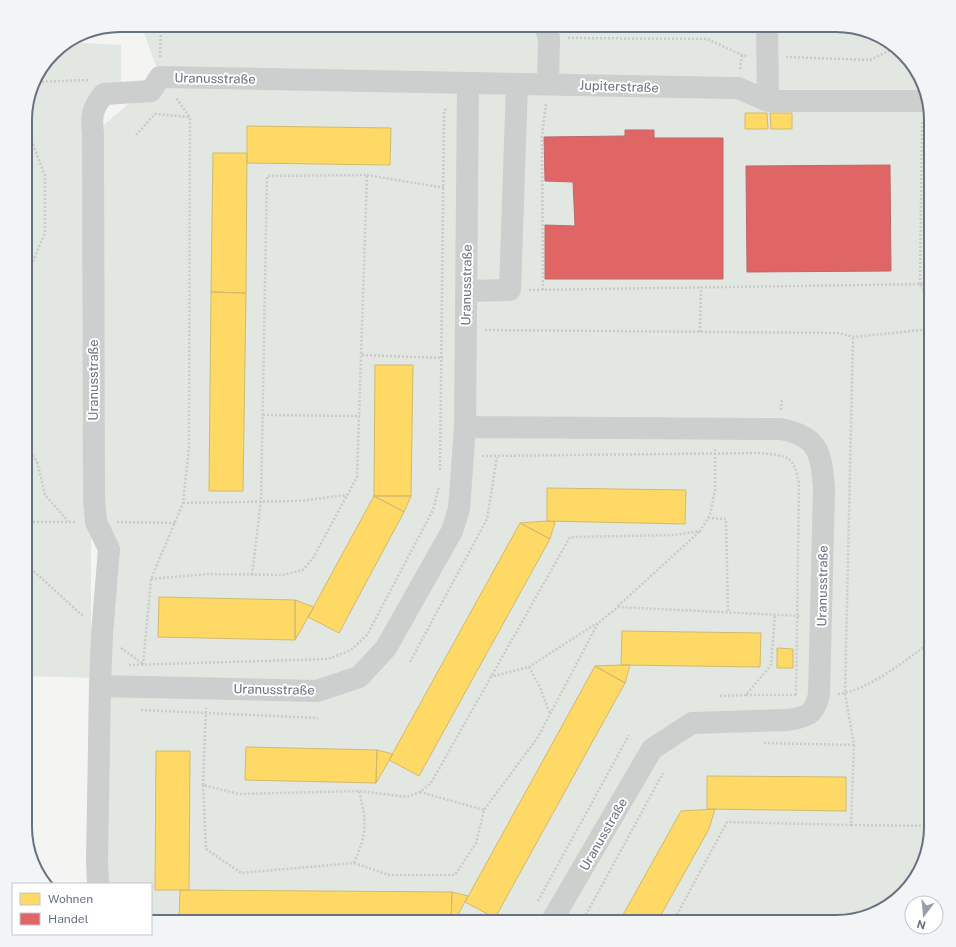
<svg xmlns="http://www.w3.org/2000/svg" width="956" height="947" font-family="'Public Sans',sans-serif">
  <rect width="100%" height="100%" fill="#f4f5f3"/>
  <!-- green -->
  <path fill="#e3e7e1" d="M120,25H842L878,35L907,57L924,84L931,120V827L924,863L899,898L872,915L836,922H151V884H98L102,634L96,522L93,134L160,77L144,33L85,32Z
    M68,42L121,45V87L95,91L92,134L83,490L91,526V678L25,676V114L35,78L57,49Z"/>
  <!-- homes -->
  <path fill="#ffd966" stroke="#d1ba6e" d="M745,113H767L768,129H745Z
    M770,113H792V129H771Z
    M247,126L391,128L390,165L247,163Z
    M213,153H247L246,293L211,292Z
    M211,292L246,293L243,491H209Z
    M375,365H413L411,496H374Z
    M547,488L686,490L685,524L547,521Z
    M374,496H411L404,512Z
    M374,496L404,512L339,633L308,617Z
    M547,521L555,522L550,539L520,523Z
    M520,523L550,539L419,776L389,760Z
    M159,597L295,600V640L158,637Z
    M295,600L314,607L295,640Z
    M622,631L761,633L760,667L621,665Z
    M777,648L793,649V668H777Z
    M621,665H630L625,683L595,666Z
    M595,666L625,683L495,918L465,902Z
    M246,747L377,750L376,783L245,780Z
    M377,750L393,754L376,783Z
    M156,751H190L189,890H155Z
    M707,776L846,777V811L707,809Z
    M715,809L709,829L657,922H619L681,811Z
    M180,890L452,892L451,922H179Z
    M452,892L468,896L454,922H451Z"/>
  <!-- shops -->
  <path fill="#e06666" stroke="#bb696e" d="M625,130H654V138H723V279H545V225L575,226L573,182L545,181L544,137L625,136Z
    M890,165L891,271L747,272L746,166Z"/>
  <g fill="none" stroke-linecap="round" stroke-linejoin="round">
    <!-- path -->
    <path stroke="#cacacb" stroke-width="2.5" stroke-dasharray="2 2" stroke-linecap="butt" d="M568,38L707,39L742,55L747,56
      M160,57L161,25
      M786,57L870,60L895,48
      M740,69L742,55
      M34,82L89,80
      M136,135L155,114L190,117
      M367,175L445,188
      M25,280L45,233V176L25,123
      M920,284L922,121
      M920,285L931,297
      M529,290L931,284
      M543,290L542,136L546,104
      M485,330L839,333L853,337L931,329
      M700,332L701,287
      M362,355L443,358
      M781,410L782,398
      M263,415L360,416
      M25,446L37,461L45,495L68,521
      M715,449V490L710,515L700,531L675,535L570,537L431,783L420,792L407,797L359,791L239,794L203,785L206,849L241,873L354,863L389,875H455L476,843L484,810L538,737L598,623L618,607L801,616
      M482,456L759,453C787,456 794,454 799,484L796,695
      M440,470L444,111L447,108
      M183,503L298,501L348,495
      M708,518L726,519L728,612
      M25,522H76
      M117,522L175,523
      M25,563L84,617
      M151,579L207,574L283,575L303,570L313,558L357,477L367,175L267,176L261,501L252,575
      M618,606L700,531
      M121,648L143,664
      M410,662L487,519L497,457
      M129,665L328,659L351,650L367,635L433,510L439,487
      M143,665L151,579L183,503L189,448L190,117L176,98
      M529,667L540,687L550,714
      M490,677L529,667L597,623
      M838,694C868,691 907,659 931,642
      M746,695H797
      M720,696L746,695L771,665L775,614
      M141,710L318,718
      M764,743L854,745
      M203,785L206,708
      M420,792L484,810
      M851,825L931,826
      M354,863C367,833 367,823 359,791
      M538,901L629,735
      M582,922L663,773
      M673,922L727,822L851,825L854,745L845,693L853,337"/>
    <!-- minor -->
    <path stroke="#cdcece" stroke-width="22" d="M545,25L549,38L548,83
      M767,25L768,101
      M466,291L510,290L517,84
      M465,427L780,429C820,436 821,454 824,489L819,695C814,715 807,717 788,720L692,723L652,749L551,922
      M100,686L102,634L109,549L96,522L94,499L93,134C91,116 92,108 104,94L151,91L160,77L731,88H738L768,101H927
      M98,884L97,861L100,686L317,691L359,677L386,648L452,531L459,509L465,427L468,83"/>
  </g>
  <g text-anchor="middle" stroke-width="4" stroke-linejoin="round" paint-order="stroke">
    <!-- street labels -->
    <g font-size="13" fill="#667182" stroke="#fff">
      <text transform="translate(215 78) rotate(1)" y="5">Uranusstraße</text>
      <text transform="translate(619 86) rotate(2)" y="5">Jupiterstraße</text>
      <text transform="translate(466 285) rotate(-89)" y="5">Uranusstraße</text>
      <text transform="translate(93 380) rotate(-90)" y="5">Uranusstraße</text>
      <text transform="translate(822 586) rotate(-89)" y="5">Uranusstraße</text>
      <text transform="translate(274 689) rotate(1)" y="5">Uranusstraße</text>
      <text transform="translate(603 834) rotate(-60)" y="5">Uranusstraße</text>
    </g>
  </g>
  <!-- crop -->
  <path d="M0 0H956V947H0ZM120 32H836A88 88 0 0 1 924 120V827A88 88 0 0 1 836 915H120A88 88 0 0 1 32 827V120A88 88 0 0 1 120 32Z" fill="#f3f4f5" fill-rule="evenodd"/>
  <path fill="none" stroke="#667182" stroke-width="2" d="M120 32H836A88 88 0 0 1 924 120V827A88 88 0 0 1 836 915H120A88 88 0 0 1 32 827V120A88 88 0 0 1 120 32Z"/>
  <!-- legend -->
  <rect x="12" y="883" width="140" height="52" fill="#ffffff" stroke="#c2c6cd"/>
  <rect x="20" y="893" width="20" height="12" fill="#ffd966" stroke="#c2c6cd"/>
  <text x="48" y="903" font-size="12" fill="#667182">Wohnen</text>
  <rect x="20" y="913" width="20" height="12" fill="#e06666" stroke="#c2c6cd"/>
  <text x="48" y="923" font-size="12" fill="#667182">Handel</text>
  <!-- north arrow -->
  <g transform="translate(924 915) rotate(196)"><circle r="19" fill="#ffffff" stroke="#c2c6cd"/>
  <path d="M0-3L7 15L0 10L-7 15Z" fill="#989faa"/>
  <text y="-6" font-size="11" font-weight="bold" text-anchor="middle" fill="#667182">N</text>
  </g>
</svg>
